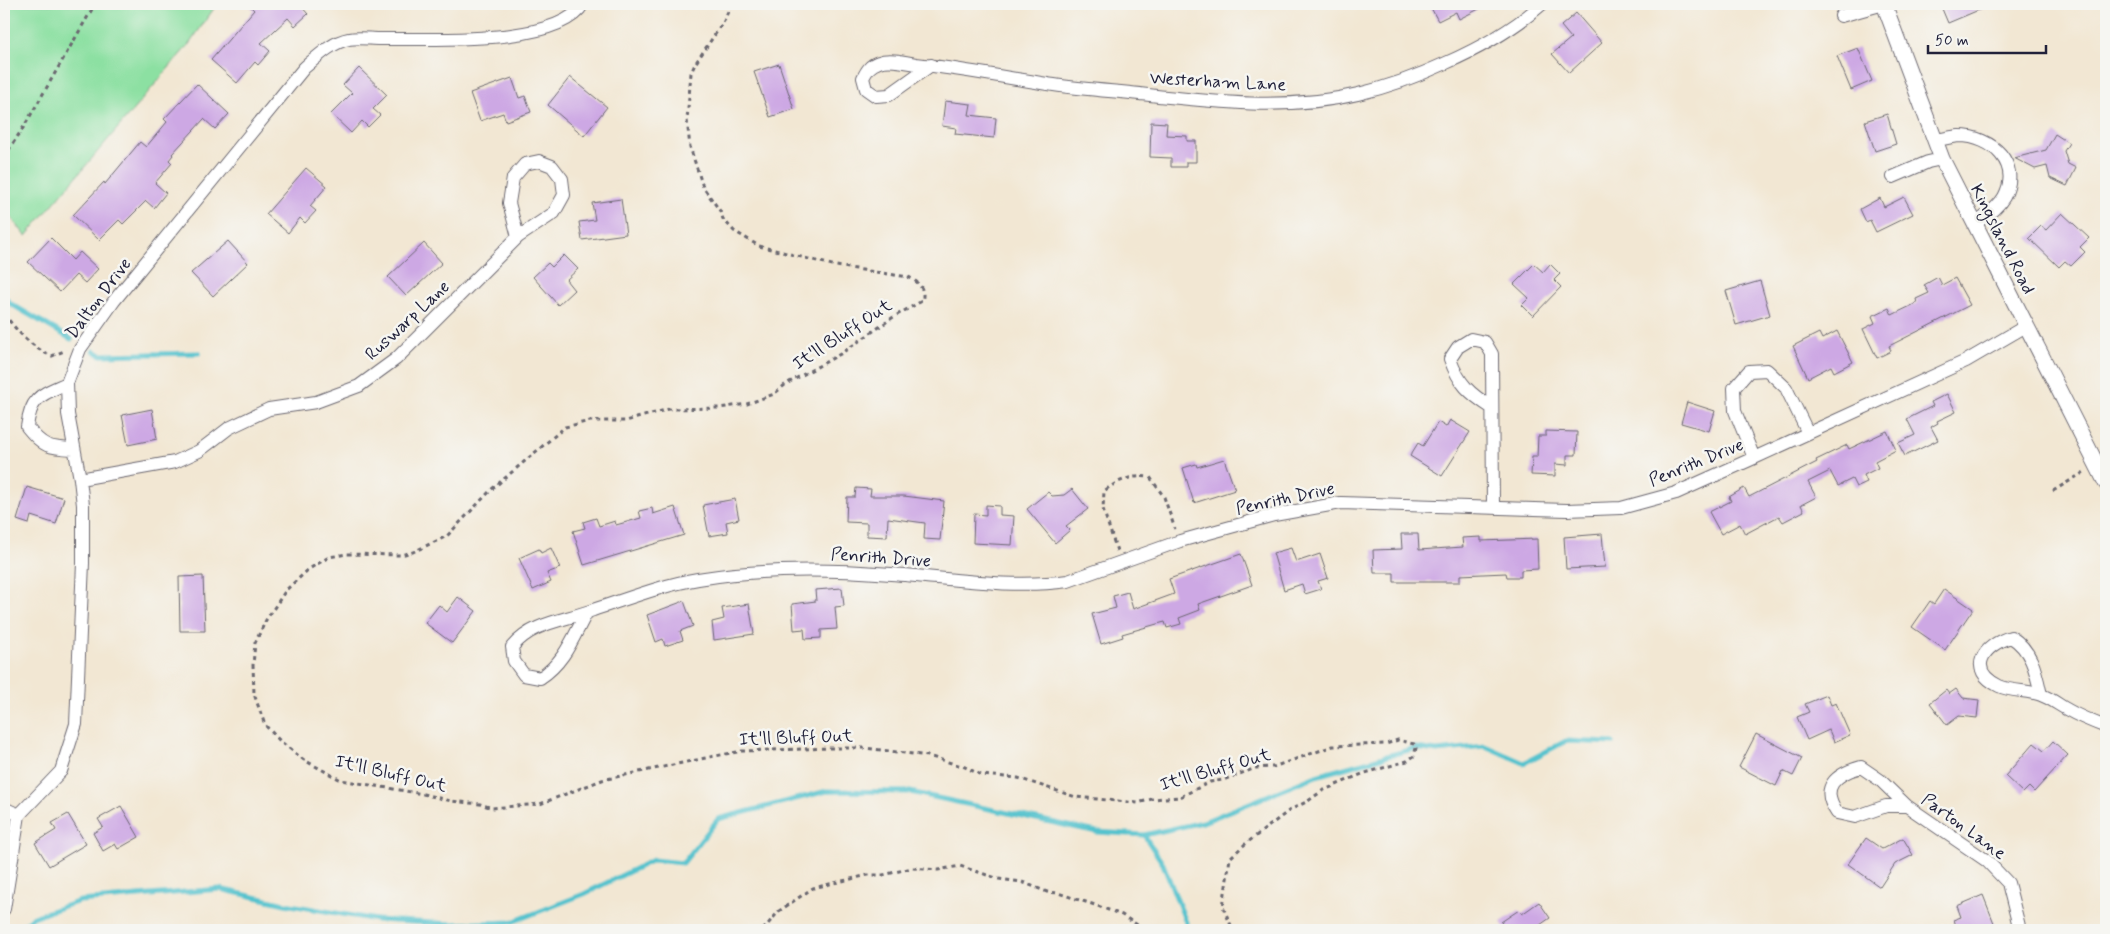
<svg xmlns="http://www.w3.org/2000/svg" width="2110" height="934" font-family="Mynerve,sans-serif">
  <rect width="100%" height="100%" fill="#f6f6f2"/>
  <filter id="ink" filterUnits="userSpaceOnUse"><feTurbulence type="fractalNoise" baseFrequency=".02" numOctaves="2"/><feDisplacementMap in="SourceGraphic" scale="10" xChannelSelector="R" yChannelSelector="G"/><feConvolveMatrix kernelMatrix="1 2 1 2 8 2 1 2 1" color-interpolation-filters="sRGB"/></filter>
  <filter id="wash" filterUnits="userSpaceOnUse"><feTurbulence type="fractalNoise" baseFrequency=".0096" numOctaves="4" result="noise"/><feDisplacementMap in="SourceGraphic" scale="20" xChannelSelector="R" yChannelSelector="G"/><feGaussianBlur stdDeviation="1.12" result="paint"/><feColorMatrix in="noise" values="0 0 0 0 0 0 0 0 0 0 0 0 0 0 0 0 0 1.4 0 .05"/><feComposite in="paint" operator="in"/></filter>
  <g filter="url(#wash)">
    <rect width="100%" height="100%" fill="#f2e7d3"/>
    <!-- green -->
    <path fill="#8ce0a2" stroke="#57816e" d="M4,4H217L190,43L26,236L4,209Z"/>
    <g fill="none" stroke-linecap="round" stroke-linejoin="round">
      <!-- stream -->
      <path stroke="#56c3ce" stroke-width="5" d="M4,297L11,304L71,339
        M94,351L101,355L199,353
        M1144,835L1163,864L1189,930
        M19,930L33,917L80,901L220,889L285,904L377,920L453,924L512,922L584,894L653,860L683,863L718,819L827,791L910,792L1097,832L1144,835L1203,822L1316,776L1416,748L1437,751L1485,746L1524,763L1566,741L1613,743"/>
    </g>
    <g id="blocks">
      <!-- building -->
      <path fill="#cda8e4" d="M248,4H299L308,14L295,26L288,18L261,43L270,51L258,65L255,62L237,83L211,60L254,10Z
        M1429,4H1489L1459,19L1456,12L1438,21Z
        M1940,4H1993L1948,23Z
        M1576,13L1602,43L1569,73L1552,54L1571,38L1561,26Z
        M1858,48L1872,81L1851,90L1837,56Z
        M779,64L794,109L770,117L754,72Z
        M359,68L387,95L373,109L380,115L368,127L362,121L351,133L331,114L352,93L343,85Z
        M570,77L607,107L584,136L548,105Z
        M512,78L519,98L525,96L531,112L506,121L503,113L480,121L470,93Z
        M197,84L229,114L215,129L204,119L172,154L173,155L169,160L172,163L155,183L166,193L154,208L146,201L123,224L119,220L99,240L73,215L104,182L105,184L140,142L146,147L167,122L164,119Z
        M945,101L971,104L969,115L996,118L994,138L955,134L956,128L942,126Z
        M1887,114L1896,144L1875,151L1865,121Z
        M1151,122L1167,123L1166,135L1187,136V141H1196V162H1186V167H1171V158L1150,157Z
        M2055,134L2069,143L2064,151L2068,164L2076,168L2067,186L2050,178L2047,166L2035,169L2014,158L2046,150Z
        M306,168L327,186L310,206L316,211L305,223L300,218L288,233L266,214Z
        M1904,197L1913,214L1876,232L1870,220L1866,222L1860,209L1880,198L1884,207Z
        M621,199L626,234L582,240L579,222L595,220L592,203Z
        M2062,213L2089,238L2080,247L2085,252L2071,266L2065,261L2059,267L2029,238L2041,226L2046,230Z
        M51,238L73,260L80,252L98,269L85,283L76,275L60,292L28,262Z
        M228,241L248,263L213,296L191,273Z
        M424,243L442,263L406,296L388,277Z
        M564,255L578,269L566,280L574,290L558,305L533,277L548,263L552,267Z
        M1534,264L1543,272L1550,264L1560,274L1554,280L1561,287L1533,316L1522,305L1529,298L1514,284Z
        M1938,277L1942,285L1955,278L1970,305L1889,346L1891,351L1877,358L1863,329L1875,323L1872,316L1889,308L1892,315L1917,303L1916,299L1929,293L1924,285Z
        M1760,281L1770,315L1736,325L1726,291Z
        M1837,331L1853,362L1834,372L1831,366L1808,378L1793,346L1819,333L1822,339Z
        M1947,394L1956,412L1937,421L1938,423L1931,427L1938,440L1905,456L1898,443L1915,435L1907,419L1933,406L1931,402Z
        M1687,402L1715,411L1709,431L1681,423Z
        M152,409L157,439L128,445L122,415Z
        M1450,420L1470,432L1442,476L1410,456L1418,443L1423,446L1438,422L1446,427Z
        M1546,431L1577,432L1576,455H1567V465L1555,464V476L1531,475L1532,457H1537L1538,436H1546Z
        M1887,431L1896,450L1875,461L1878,468L1864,475L1867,482L1856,487L1852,479L1838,486L1830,471L1808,482L1816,497L1801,505L1804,511L1783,522L1779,516L1745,534L1740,524L1721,534L1709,512L1731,501L1729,497L1744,488L1749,497L1817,462L1816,460L1847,445L1849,449Z
        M1224,459L1235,490L1194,503L1183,468L1196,464L1197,467Z
        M27,487L64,498L56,524L31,516L29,524L17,520Z
        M856,488L871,489L870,496H904L944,501L940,540L924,539L925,523L888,518L887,537L867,536V523L846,522L847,497H855Z
        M1072,489L1088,509L1066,526L1070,530L1055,543L1027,509L1048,492L1052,496L1064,495Z
        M735,499L739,519L726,522L728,533L709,536L703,505Z
        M986,505L1000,506V515L1014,516L1012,545L973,543L974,514L986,515Z
        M675,507L684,535L584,565L573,531L585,528L583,522L596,518L599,526L615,521L616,525L641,518L639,511L652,508L653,514Z
        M1401,534H1418L1419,550L1463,547L1462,538L1481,537V541L1537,539L1538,569L1521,570V577H1507L1506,573L1460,575V582H1394V573H1374L1373,550L1402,549Z
        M1602,534L1605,567L1566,569L1564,537Z
        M551,548L560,568L547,573L551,582L533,590L519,558L539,549L541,553Z
        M1291,548L1296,562L1320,554L1328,578L1318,581L1321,589L1305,594L1302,584L1284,590L1273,553Z
        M1241,554L1252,585L1198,604L1200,610L1179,618L1181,624L1167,628L1165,622L1157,624L1122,634L1123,637L1101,644L1092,614L1116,608L1113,596L1128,592L1133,609L1174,594L1169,579Z
        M203,576L205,631H180L179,577Z
        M842,588L844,606L835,607L837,629L821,630V638L805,639L804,629L794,630L792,604L816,601L815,590Z
        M1944,589L1973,609L1945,650L1912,627L1930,601L1934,604Z
        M458,597L476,611L452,643L425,623L439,605L447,612Z
        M684,601L693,626L680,631L683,640L665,646L663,639L656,642L647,615Z
        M749,604L754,634L714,640L712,622L724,619L722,608Z
        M1956,689L1963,698L1979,700L1977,718L1959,716L1947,725L1930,703L1946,690L1949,694Z
        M1827,695L1831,705L1836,703L1850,735L1834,742L1829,730L1807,740L1797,717L1809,712L1805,704Z
        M1756,734L1802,758L1793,776L1783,771L1776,786L1739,767Z
        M2053,741L2068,755L2034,792L2029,787L2023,793L2005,776L2034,743L2044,751Z
        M121,806L139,837L118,849L115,844L103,851L93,833L103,827L98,819Z
        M68,814L86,844L49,866L35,843L56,830L52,823Z
        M1866,838L1882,849L1903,838L1913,855L1895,864L1880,887L1848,864Z
        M1983,895L1996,928L1989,930H1957L1953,920L1961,917L1957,906Z
        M1539,902L1550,918L1540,925L1544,930H1506L1501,922L1519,910L1522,914Z"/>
    </g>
  </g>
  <g filter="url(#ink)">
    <use href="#blocks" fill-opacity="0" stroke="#6b6770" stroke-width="1"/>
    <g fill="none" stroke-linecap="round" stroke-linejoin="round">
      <defs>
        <path id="minor" d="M1841,16L1884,4
          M931,65L889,95L876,96L866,89L863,78C867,70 870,65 879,62C889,58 905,62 916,64C962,69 1008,78 1054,85C1082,89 1111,91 1140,94C1211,102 1287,111 1358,94C1388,87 1418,76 1446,63C1480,48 1514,29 1542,4
          M1935,140C1943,139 1951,137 1959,136C1992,136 2022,164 2004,197C1997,209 1985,216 1975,224
          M1893,177L1928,162L1942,159
          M67,383C41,395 31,396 27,427C43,447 49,448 74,449
          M1492,408C1469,393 1459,384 1450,359L1458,347L1471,339L1485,342L1492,354L1493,507
          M1754,458L1735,411L1734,388L1749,371L1767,370L1786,388L1808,433
          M80,479L175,462L199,451L229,428L269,409L316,402L359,386L396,359L518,237L554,213L564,195L562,179L552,166L539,161L525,164L513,178L509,203L518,237
          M587,612C573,637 565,662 540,678L524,675L514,661L512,647C533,622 563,621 593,610C627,599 662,585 698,579C762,568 826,569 891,574C949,578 1010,589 1068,581L1180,541L1274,515L1341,503L1567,510L1621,508L1676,493L1754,458L1966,361L2026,326
          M2041,695C2036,672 2032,650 2011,637C1983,645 1966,670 1999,686C2012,692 2028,690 2041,695C2050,698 2059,705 2068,710C2080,717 2093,722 2106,727
          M1907,806H1886L1855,817L1837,813C1819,787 1836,774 1861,767L1880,780L1907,806L1987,861L2008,883L2020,930
          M4,808L19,815
          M4,909L19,815L61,771L76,724L83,563V505L80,479L68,414L67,383L80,349L114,301L304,68C317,57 332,42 349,39C358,37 370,39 379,39C426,38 558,47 583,4"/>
        <path id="tertiary" d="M1884,4L1942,159L2106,483"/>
      </defs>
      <!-- minor casing -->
      <use href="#minor" stroke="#6b6770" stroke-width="14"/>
      <!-- tertiary casing -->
      <use href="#tertiary" stroke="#6b6770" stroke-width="17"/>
      <!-- path -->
      <path stroke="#6b6770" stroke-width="3" stroke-dasharray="4 4" stroke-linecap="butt" d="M731,4L724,21L695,64L691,73L687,120L690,147L703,187L720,211L723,219L734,231L759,246L836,266L908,277C918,281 926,289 922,301L895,316L842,353L786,384L774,394L747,404L719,408L669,409L626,421H590L565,427L492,489L447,536L413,552L400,555L347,554L329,557L309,569L286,590L266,620L255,643L253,665L254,694L265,725L280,741L304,760L341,780L423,794L451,801L480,804L492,808L540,804L602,780L710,757L742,751L832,748H865L928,756L965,767L981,775L1018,778L1076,797L1138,803L1152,799L1180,797L1210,782L1223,780L1256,768L1273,767L1333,746L1386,744L1398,740L1414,744L1416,748L1414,756L1407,761L1362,774L1322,791L1308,801L1290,810L1244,845L1230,858L1223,907L1233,930
        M4,12L8,4
        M4,157L25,125L95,4
        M4,314C17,331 32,348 52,356L64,351
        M2053,491L2086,471
        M1117,551L1103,509L1104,491C1119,480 1131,475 1150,477L1164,497L1175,529
        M763,930L779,911L813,888L868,875H883L912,868L938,870L960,866L999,879L1022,882L1047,892L1058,893L1095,905L1122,915L1145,930"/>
      <!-- minor -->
      <use href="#minor" stroke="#fff" stroke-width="12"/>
      <!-- tertiary -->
      <use href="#tertiary" stroke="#fff" stroke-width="15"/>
    </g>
  </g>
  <g text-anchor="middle" stroke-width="5" stroke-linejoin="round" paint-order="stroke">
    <!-- street labels -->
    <g font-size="18" fill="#22223b" stroke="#f6f6f2">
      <text transform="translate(1218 81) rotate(3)" y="6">Westerham Lane</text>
      <text transform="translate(2003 239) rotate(63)" y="6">Kingsland Road</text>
      <text transform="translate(98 298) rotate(-53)" y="6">Dalton Drive</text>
      <text transform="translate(407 320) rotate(-43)" y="6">Ruswarp Lane</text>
      <text transform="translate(842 334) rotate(-33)" y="6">It'll Bluff Out</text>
      <text transform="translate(1696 462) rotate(-22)" y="6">Penrith Drive</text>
      <text transform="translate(1285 498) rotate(-12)" y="6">Penrith Drive</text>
      <text transform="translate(881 557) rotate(4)" y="6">Penrith Drive</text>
      <text transform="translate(796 737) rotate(-2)" y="6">It'll Bluff Out</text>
      <text transform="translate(1215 769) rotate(-16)" y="6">It'll Bluff Out</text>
      <text transform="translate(391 773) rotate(13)" y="6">It'll Bluff Out</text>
      <text transform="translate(1964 826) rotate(36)" y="6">Parton Lane</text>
    </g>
  </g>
  <!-- margin -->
  <rect width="2110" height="934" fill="none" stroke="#f6f6f2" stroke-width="20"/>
  <!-- scale -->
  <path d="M1928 45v8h118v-8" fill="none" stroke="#22223b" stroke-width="2.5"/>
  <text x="1935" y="45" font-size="15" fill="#22223b" stroke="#f6f6f2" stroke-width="4" paint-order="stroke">50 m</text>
</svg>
